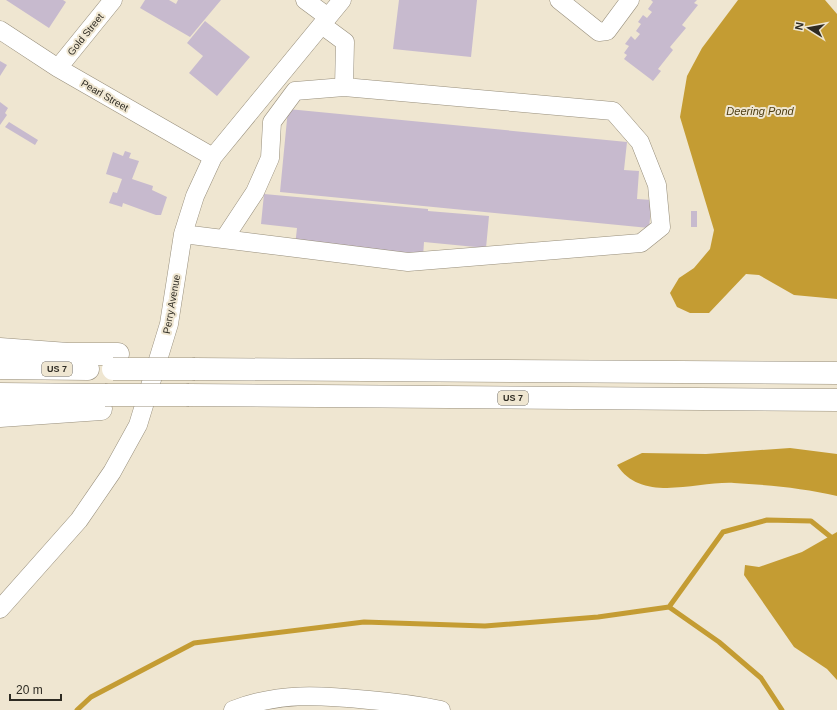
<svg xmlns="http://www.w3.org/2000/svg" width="837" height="710" font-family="Arial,sans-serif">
  <rect width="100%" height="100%" fill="#efe6d1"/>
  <!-- water -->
  <path fill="#c49c33" d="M738,0H825L837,14V299L794,295L759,275L746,274L709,313H690L677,307L670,293L679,278L694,268L710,249L714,230L680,117L687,76L702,48Z
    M790,448L837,454V496C804,488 768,485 734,483C697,481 642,504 617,465L642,453L706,454Z
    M837,532V680L827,669L794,647L744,575L745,565L759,567L802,552Z"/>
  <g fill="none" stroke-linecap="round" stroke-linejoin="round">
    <!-- stream -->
    <path stroke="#c49c33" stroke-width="5" d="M669,607L723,532L767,520L811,521L837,542
      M77,710L91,697L194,643L364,622L485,626L598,617L669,607L719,642L761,678L782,710"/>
  </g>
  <!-- building -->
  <path fill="#c7bace" d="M6,0H63L66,2L49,28Z
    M145,0H169L176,4L178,0H221L190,37L140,8Z
    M399,0H477L471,57L393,49Z
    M651,0H697L694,3L698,5L682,25L686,28L670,47L673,50L658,69L661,71L653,81L624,59L627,55L624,53L629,46L625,44L631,36L635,40L640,34L636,31L641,24L638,22L643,15L647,18L652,12L648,9L653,2Z
    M205,21L250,57L217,96L189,73L203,56L187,43Z
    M0,61L7,65L0,76Z
    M0,102L8,108L5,113L7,115L0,125Z
    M288,109L627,142L624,170L639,171L637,199L652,200L649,228L280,192Z
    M9,122L38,140L35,145L5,127Z
    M125,151L131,153L129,158L139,161L132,179L153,186L152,190L167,197L161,215H156L123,203L122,207L109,203L113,192L117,193L122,179L106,174L113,152L123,156Z
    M264,194L428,209V211L489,216L486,248L424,242L423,257L295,246L297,228L261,224Z
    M691,211H697V227H691Z"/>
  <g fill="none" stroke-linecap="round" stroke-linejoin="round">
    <defs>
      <path id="minor" d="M305,0L328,17
        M559,0L599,32L607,31L630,0
        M0,30L58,68L213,157
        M58,68L113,0
        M183,234L408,262L641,243L661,227L657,185L640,142L613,111L344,87L345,42L322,25
        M224,239L255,192L270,158L272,122L295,91L344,87
        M0,609L79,520L112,472L138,425L169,324L183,234L195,196L213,157L342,0
        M233,710C279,692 321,695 369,700C393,702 417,705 441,710"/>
      <path id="highway" d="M0,349L68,354H118
        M0,368L88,369
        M195,369L837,373
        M0,394L105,395
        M189,395L837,400
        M0,416L101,409"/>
    </defs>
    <!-- minor casing -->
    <use href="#minor" stroke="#978e7b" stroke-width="19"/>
    <!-- highway casing -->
    <use href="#highway" stroke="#978e7b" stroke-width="23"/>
    <!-- minor -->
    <use href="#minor" stroke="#fff" stroke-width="18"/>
    <!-- highway -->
    <use href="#highway" stroke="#fff" stroke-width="22"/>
    <defs>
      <path id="highway-bridge" d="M113,369H195
        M105,395H189"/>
    </defs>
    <!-- highway-bridge casing -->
    <use href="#highway-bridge" stroke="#978e7b" stroke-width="23" stroke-linecap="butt"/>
    <!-- highway-bridge -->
    <use href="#highway-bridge" stroke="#fff" stroke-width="22"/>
  </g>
  <g text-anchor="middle" stroke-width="4" stroke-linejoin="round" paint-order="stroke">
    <!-- shield labels -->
    <g fill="#efe6d1" stroke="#686357" stroke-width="1">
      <rect x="42" y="362" width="30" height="14" rx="3"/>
      <rect x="498" y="391" width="30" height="14" rx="3"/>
    </g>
    <g font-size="9" font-weight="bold" fill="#2e2b23">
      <text x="57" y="372">US 7</text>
      <text x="513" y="401">US 7</text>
    </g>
    <!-- street labels -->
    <g font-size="10" fill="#2e2b23" stroke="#efe6d1">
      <text transform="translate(85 34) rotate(-51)" y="4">Gold Street</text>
      <text transform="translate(105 95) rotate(30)" y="4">Pearl Street</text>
      <text transform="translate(171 304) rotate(-80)" y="4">Perry Avenue</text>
    </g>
    <!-- water labels -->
    <g font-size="11" font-style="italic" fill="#4e3e13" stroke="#efe6d1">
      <text x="760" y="115">Deering Pond</text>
    </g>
  </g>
  <!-- north arrow -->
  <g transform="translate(809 28) rotate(281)" stroke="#efe6d1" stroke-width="3" paint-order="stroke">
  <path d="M0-3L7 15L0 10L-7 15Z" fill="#2e2b23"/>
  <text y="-6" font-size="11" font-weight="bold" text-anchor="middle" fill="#2e2b23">N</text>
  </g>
  <!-- scale -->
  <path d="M10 694v6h51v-6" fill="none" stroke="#2e2b23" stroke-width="2"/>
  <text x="16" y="694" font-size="12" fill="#2e2b23" stroke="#efe6d1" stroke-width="3" paint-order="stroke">20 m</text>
</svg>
